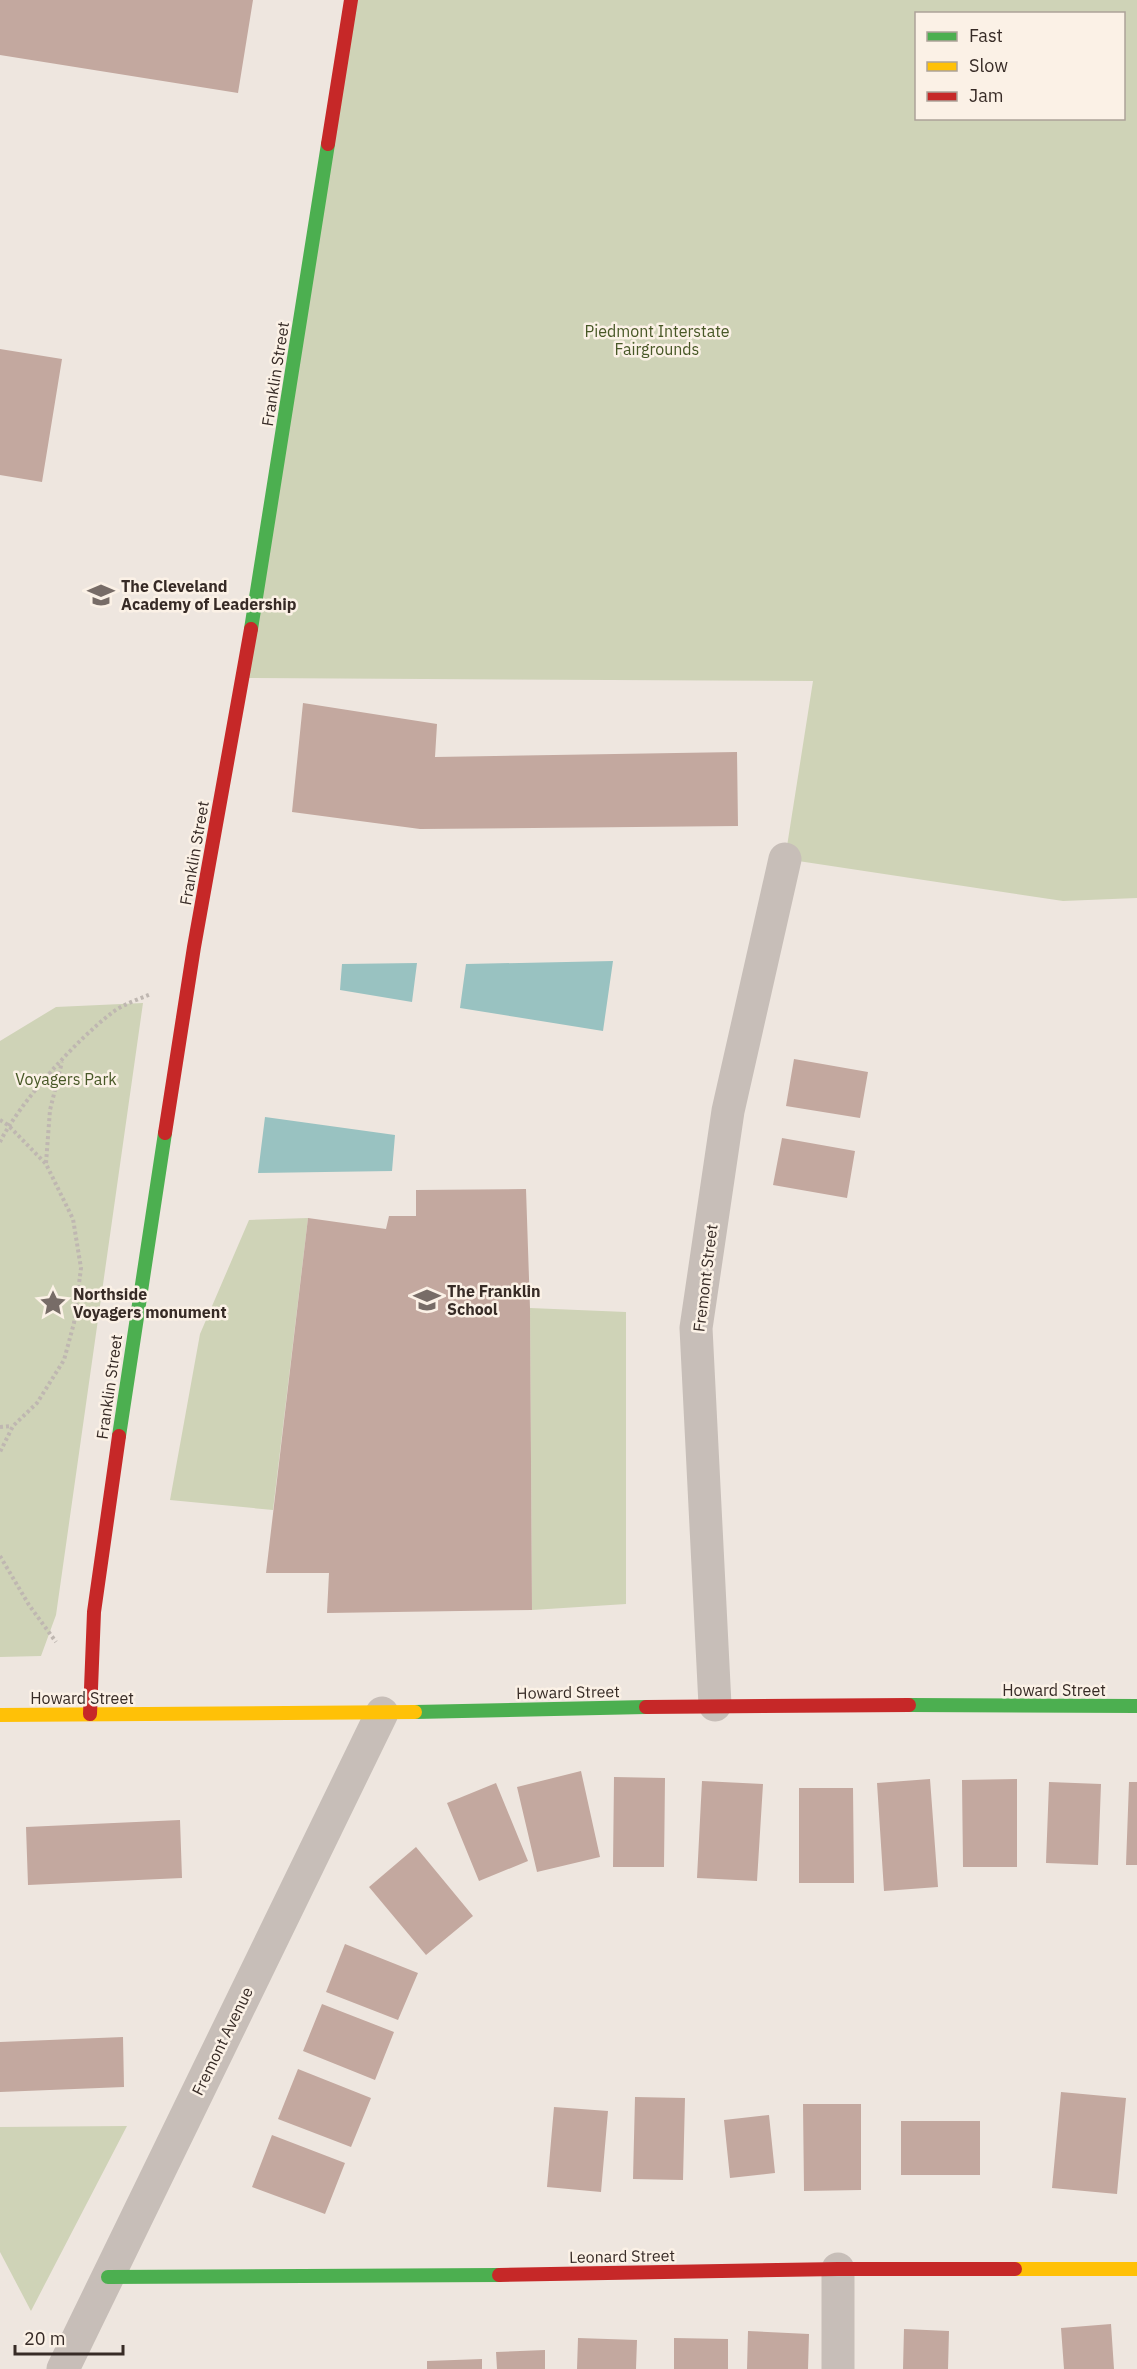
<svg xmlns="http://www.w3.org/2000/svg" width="1137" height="2369" font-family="'IBM Plex Sans',sans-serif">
  <rect width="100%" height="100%" fill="#eee6df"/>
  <!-- green -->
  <path fill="#cfd3b7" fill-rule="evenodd" d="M351,0H1137V898L1063,901L785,859L813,681L243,678ZM916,14H1124V118H916Z
    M143,1003L56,1615L41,1656L0,1657V1041L56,1007Z
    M308,1218L273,1510L170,1500L200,1334L249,1220Z
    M530,1308L626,1312V1604L532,1610Z
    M127,2126L31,2311L0,2252V2127Z"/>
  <!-- water -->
  <path fill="#99c2c1" d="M613,961L603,1031L460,1008L466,964Z
    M417,963L412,1002L340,990L342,964Z
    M265,1117L395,1135L392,1171L258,1173Z"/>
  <!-- building -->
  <path fill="#c3a89f" d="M0,0H253L238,93L0,55Z
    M0,349L62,359L42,482L0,475Z
    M303,703L437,724L435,757L737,752L738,826L420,829L292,812Z
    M794,1059L868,1072L860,1118L786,1106Z
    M782,1138L855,1151L847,1198L773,1185Z
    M526,1189L530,1308L532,1610L327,1613L329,1573H266L308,1218L386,1229L389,1216H416V1190Z
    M581,1771L600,1857L537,1872L517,1787Z
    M614,1777L665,1778L664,1867H613Z
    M930,1779L938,1887L884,1891L877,1783Z
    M1017,1779V1867H963L962,1780Z
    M702,1781L763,1784L757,1881L697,1878Z
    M1049,1782L1101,1784L1098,1865L1046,1863Z
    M1129,1782H1137V1865H1126Z
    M496,1783L528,1861L479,1881L447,1803Z
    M799,1788H853L854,1883H799Z
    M180,1820L182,1878L28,1885L26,1827Z
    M416,1847L473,1916L426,1955L369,1887Z
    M345,1944L418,1973L398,2020L326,1992Z
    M322,2004L394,2032L375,2080L303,2051Z
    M123,2037L124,2087L0,2092V2042Z
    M298,2069L371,2098L351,2147L278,2119Z
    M1061,2092L1126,2098L1117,2194L1052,2188Z
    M635,2097L685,2098L683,2180L633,2179Z
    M803,2104H861V2190L804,2191Z
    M554,2107L608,2111L601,2192L547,2187Z
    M769,2115L775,2173L730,2178L724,2120Z
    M901,2121H980V2175H901Z
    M272,2135L345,2163L325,2214L252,2187Z
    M1111,2324L1114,2369H1064L1061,2328Z
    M904,2329L949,2331L948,2369H903Z
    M748,2331L809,2334L808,2369H747Z
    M578,2338L637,2340L636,2369H577Z
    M674,2338L728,2339V2369H674Z
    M545,2350V2369H497L496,2352Z
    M482,2359V2369H427V2361Z"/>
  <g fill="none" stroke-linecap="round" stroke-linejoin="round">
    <!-- path -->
    <path stroke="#bfb7b1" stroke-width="4" stroke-dasharray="3 3" stroke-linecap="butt" d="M0,1120L8,1125L46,1164L73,1219L81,1268L74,1323L64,1360L37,1403L13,1426L0,1452
      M0,1142C20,1102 77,1039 113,1012C124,1004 139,999 151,994
      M46,1163L50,1110L62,1062
      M0,1427L12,1426
      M0,1556L29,1605L56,1642"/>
    <!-- street -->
    <path stroke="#c7beb8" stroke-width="33" d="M715,1705L696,1328L728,1111L785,859
      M63,2369L382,1713
      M838,2369V2269"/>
    <!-- fast -->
    <path stroke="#4caf50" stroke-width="14" d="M251,629L328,144
      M119,1436L165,1133
      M909,1705L1137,1706
      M415,1712L646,1707
      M108,2277L499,2275"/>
    <!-- slow -->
    <path stroke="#ffc107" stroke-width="14" d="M0,1715L415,1712
      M1015,2269H1137"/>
    <!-- jam -->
    <path stroke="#c62828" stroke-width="14" d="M328,144L351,0
      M165,1133L194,947L251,629
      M646,1707L909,1705
      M90,1714L94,1612L119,1436
      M499,2275L838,2269H1015"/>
  </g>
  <!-- icons -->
  <defs>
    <symbol id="school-bare" viewBox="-9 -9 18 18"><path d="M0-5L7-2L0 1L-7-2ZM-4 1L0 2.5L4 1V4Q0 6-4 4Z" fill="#776c67" stroke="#fbf1e6" stroke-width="2.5" paint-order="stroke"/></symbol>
    <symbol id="sight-bare" viewBox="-9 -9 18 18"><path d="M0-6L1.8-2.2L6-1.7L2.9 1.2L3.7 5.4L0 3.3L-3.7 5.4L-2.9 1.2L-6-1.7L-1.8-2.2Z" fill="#776c67" stroke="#fbf1e6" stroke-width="2.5" paint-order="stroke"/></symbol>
  </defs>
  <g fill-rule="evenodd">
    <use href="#school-bare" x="82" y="576" width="38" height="38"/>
    <use href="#school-bare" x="408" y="1281" width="38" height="38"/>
    <use href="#sight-bare" x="34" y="1284" width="38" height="38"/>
  </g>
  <g text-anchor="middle" stroke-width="5" stroke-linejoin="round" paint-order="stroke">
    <!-- park labels -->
    <g font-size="16" fill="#485827" stroke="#fbf1e6">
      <text x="657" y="337">Piedmont Interstate<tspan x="657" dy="18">Fairgrounds</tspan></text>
      <text x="66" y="1085">Voyagers Park</text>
    </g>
    <!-- street labels -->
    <g font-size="16" fill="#372b26" stroke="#fbf1e6">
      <text transform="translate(275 374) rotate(-81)" y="6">Franklin Street</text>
      <text transform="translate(194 853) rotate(-80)" y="6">Franklin Street</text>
      <text transform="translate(705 1278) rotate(-83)" y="6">Fremont Street</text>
      <text transform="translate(109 1387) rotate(-82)" y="6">Franklin Street</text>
      <text x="1054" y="1696">Howard Street</text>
      <text transform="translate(568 1692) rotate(-1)" y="6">Howard Street</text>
      <text x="82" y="1704">Howard Street</text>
      <text transform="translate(222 2041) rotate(-64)" y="6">Fremont Avenue</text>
      <text transform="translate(622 2256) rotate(-1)" y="6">Leonard Street</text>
    </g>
    <!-- poi labels -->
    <g font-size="16" font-weight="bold" fill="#372b26" stroke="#fbf1e6" text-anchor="start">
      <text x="121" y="592">The Cleveland<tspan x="121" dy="18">Academy of Leadership</tspan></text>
      <text x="447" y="1297">The Franklin<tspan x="447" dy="18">School</tspan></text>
      <text x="73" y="1300">Northside<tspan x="73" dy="18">Voyagers monument</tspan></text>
    </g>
  </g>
  <!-- legend -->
  <rect x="915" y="12" width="210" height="108" fill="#fbf1e6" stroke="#ada299" stroke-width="1.5"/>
  <rect x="927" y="32" width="30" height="9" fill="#4caf50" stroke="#ada299" stroke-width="1.5"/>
  <text x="969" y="42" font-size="18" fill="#372b26">Fast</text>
  <rect x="927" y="62" width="30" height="9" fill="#ffc107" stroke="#ada299" stroke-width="1.5"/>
  <text x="969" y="72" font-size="18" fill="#372b26">Slow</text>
  <rect x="927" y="92" width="30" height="9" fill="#c62828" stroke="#ada299" stroke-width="1.5"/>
  <text x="969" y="102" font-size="18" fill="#372b26">Jam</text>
  <!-- scale -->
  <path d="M15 2345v9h108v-9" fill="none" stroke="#372b26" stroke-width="3"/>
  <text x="24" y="2345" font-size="18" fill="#372b26" stroke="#fbf1e6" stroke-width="4.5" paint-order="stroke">20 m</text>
</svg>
